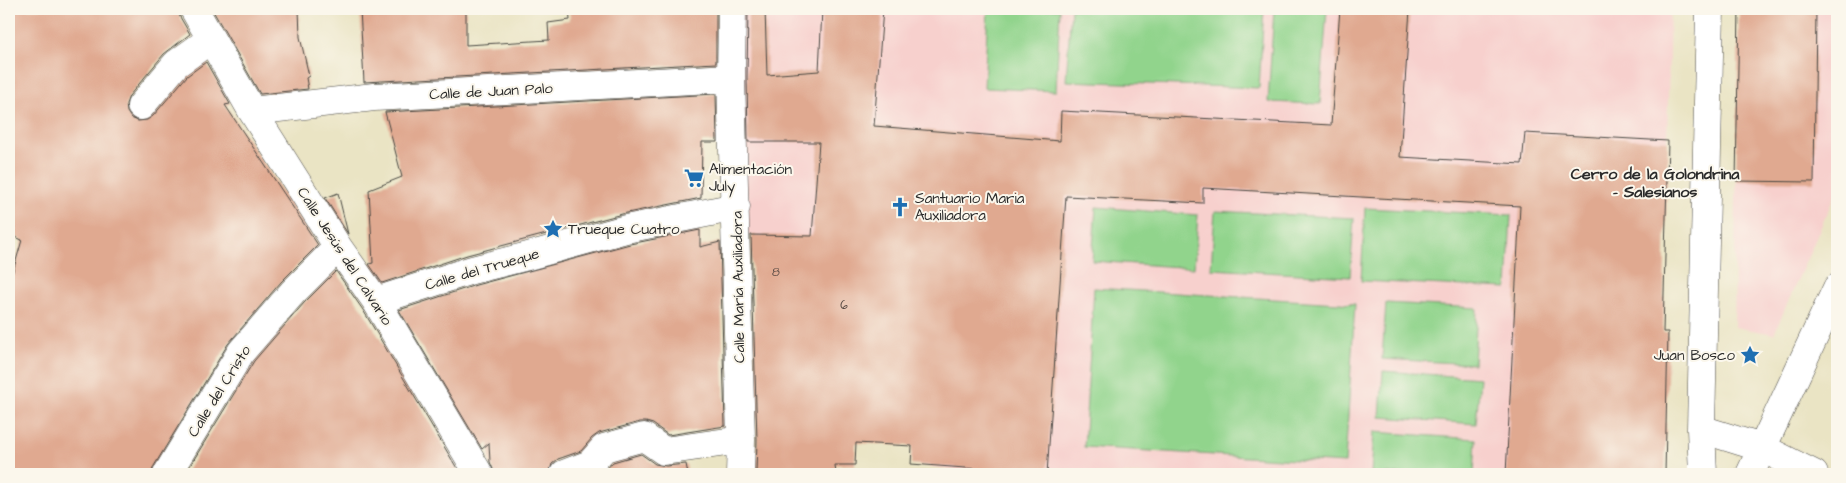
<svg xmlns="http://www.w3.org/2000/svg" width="1846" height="483" font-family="'Architects Daughter',sans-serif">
  <rect width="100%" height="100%" fill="#fbf7ec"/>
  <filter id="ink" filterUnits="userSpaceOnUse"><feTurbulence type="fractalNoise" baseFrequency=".02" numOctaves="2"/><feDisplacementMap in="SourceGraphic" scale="10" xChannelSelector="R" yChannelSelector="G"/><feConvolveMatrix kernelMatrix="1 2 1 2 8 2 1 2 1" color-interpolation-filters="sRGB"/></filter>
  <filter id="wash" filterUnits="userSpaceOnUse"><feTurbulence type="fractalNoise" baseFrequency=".0096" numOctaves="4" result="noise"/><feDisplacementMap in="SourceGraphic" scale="20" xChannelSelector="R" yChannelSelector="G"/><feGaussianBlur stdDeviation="1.12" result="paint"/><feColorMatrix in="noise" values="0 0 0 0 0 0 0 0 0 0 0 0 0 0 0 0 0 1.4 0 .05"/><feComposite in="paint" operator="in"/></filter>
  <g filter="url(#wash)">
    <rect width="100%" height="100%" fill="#eae4c4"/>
    <!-- built -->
    <path fill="#f7d0cd" d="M737,9H1670L1663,332H1668L1665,474H985L911,464L923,265L775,236L746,235Z
      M1739,9H1837V190L1774,334L1734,327Z"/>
    <!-- green -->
    <path fill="#91d48c" stroke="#5e805c" d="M988,9H1060L1056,91L984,88Z
      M1071,9H1264L1259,88L1066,81Z
      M1274,9H1327L1320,104L1268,102Z
      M1096,207L1198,215L1194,268L1092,261Z
      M1365,208L1511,215L1507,288L1361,281Z
      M1215,211L1354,218L1350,277L1211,269Z
      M1094,288L1355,304L1345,463L1084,447Z
      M1386,303L1477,308L1474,364L1382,359Z
      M1383,371L1480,378L1476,424L1380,417Z
      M1374,432L1476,439L1474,474H1371Z"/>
    <g id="blocks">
      <!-- building -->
      <path fill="#e0a990" d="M9,9H178L180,17L190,34L164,54L129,96L126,104L127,112L131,118L138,121L147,120L153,116L187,76L206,62L230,104L225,105L318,245L281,282L228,344L154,466L151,474H9V285L22,240L9,234Z
        M212,9H299L300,37L309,76L306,78L308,89L260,94Z
        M360,9H466V45L549,40L548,23L570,20L569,9H716V63L364,82Z
        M748,9H765L767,75L819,71L822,9H883L874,126L1060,141L1061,111L1331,125L1340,9H1410L1400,157L1522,164L1525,133L1668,141L1663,332H1668L1665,474H1506L1520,206L1203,188V203L1066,196L1047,474L911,464L912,446L856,443L855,465H835L836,474H756L757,440L751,235L812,236L819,142H748L747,78Z
        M1739,9H1816L1814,182L1736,181Z
        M716,94L717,142H702L701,198L622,214L467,255L382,283L369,264L373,263L369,190L402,177L385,112Z
        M338,193L348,234L325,198Z
        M700,230V247L720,242L725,426L668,435L653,424L646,422H640L599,433L592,438L581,451L558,459L552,464L549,474H495L490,462L489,443L482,449L399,310L476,285L630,244Z
        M336,271L363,310L458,470L454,474H185L254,361L304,303Z
        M641,454L655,464L666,466L686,464L688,474H602L613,462Z"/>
    </g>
  </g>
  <g filter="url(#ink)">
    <use href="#blocks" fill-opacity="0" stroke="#484742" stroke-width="1"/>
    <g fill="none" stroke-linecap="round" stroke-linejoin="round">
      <defs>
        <path id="minor" d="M194,9L252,111L338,247L376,301L479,474
          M732,9L731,78L741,440L740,474
          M141,106L176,64L211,39
          M252,111L374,97L731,78
          M376,301L472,270L528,256L626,229L736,207
          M1701,429L1762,448L1814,474
          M167,474L241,352L293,292L338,247
          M564,474L590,464L604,448L644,437L664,451L741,440
          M1703,474L1701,429L1710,9
          M1750,474L1837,288"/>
      </defs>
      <!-- minor casing -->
      <use href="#minor" stroke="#484742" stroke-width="29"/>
      <!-- minor -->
      <use href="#minor" stroke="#fff" stroke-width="28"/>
    </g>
  </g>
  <!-- icons -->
  <defs>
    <symbol id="supermarket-bare" viewBox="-9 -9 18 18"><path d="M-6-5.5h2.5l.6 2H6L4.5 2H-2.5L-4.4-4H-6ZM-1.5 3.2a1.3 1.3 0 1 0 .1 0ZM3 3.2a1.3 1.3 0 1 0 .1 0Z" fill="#1f6fb2" stroke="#fbf7ec" stroke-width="2.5" paint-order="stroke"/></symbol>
    <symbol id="church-bare" viewBox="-9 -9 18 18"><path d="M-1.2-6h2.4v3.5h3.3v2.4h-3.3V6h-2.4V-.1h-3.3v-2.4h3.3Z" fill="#1f6fb2" stroke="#fbf7ec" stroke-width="2.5" paint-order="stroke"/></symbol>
    <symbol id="sight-bare" viewBox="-9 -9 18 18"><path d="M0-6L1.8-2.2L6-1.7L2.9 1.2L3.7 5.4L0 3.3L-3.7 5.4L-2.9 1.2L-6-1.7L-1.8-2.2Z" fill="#1f6fb2" stroke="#fbf7ec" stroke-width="2.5" paint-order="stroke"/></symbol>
  </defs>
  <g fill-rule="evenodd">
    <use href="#supermarket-bare" x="680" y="164" width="28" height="28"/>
    <use href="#church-bare" x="886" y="193" width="28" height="28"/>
    <use href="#sight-bare" x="539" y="215" width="28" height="28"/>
    <use href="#sight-bare" x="1736" y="341" width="28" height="28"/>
  </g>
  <g text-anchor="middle" stroke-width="4" stroke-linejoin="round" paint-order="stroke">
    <!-- number labels -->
    <g font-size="12" fill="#584a44">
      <text x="776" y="276">8</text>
      <text x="844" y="309">6</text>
    </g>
    <!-- street labels -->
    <g font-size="15" fill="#2b2b2b" stroke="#fbf7ec">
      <text transform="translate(491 91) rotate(-3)" y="5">Calle de Juan Palo</text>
      <text transform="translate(345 256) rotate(57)" y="5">Calle Jesús del Calvario</text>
      <text transform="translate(482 269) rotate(-16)" y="5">Calle del Trueque</text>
      <text transform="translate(738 287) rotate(-91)" y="5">Calle María Auxiliadora</text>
      <text transform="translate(219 391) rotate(-58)" y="5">Calle del Cristo</text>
    </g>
    <!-- poi labels -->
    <g font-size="15" fill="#2b2b2b" stroke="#fbf7ec" text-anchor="start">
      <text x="709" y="174">Alimentación<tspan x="709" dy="17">July</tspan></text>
      <text x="915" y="203">Santuario Maria<tspan x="915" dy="17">Auxiliadora</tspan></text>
      <text x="568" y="234">Trueque Cuatro</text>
      <text x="1735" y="360" text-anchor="end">Juan Bosco</text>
    </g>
    <!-- neighbourhood labels -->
    <g font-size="16" font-weight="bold" fill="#2b2b2b" stroke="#fbf7ec">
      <text x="1655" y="179">Cerro de la Golondrina<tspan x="1655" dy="18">- Salesianos</tspan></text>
    </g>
  </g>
  <!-- margin -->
  <rect width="1846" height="483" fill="none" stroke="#fbf7ec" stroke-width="30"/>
</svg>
